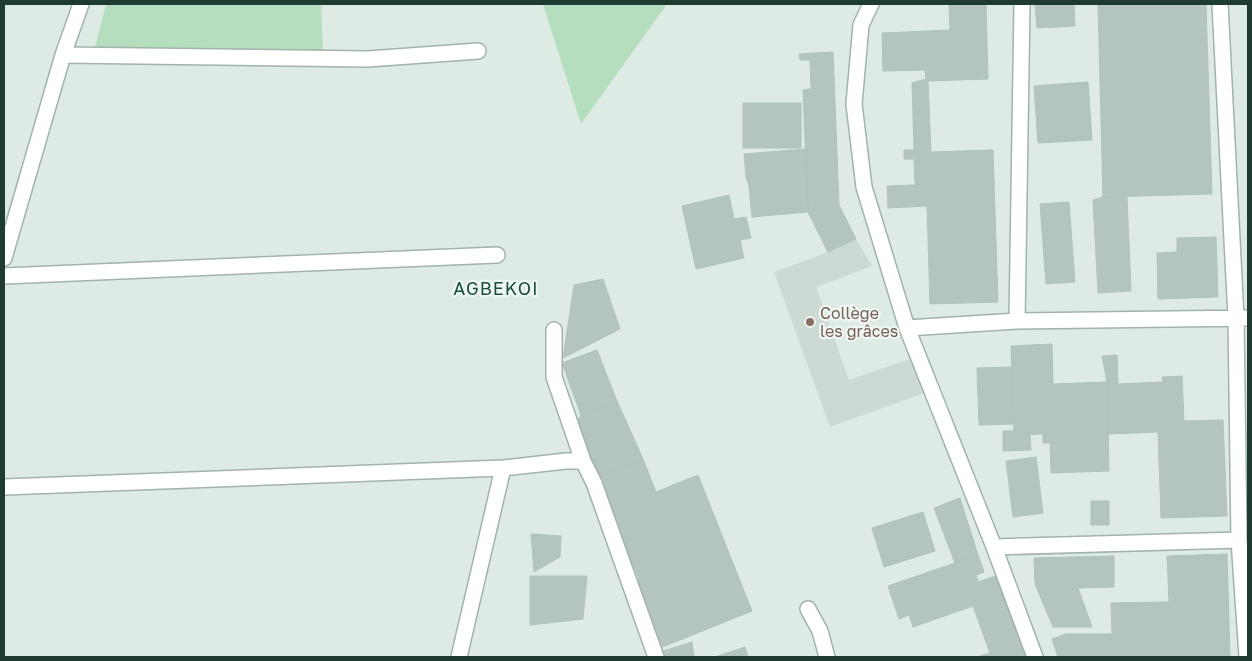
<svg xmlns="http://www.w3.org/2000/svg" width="1252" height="661" font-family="'Golos Text',sans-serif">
  <rect width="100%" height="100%" fill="#deebe4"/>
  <!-- built -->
  <path fill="#ccdad3" d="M856,239L872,266L816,287L849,380L912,358L924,393L830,427L774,272L828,252Z"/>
  <!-- green -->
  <path fill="#b5debe" d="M106,4H321L323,53L94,51Z
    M543,4H667L581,124Z"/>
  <!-- building -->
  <path fill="#b3c5bd" stroke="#b0c4bb" d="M949,4H986L988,79L928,81L931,152L993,150L998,302L930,304L927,206L888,208L887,186L915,185L914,159H904V150H914L912,83L926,79L925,70L883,71L882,33L950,30Z
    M1035,4H1074L1075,26L1037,28Z
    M1098,4H1206L1212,194L1103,197Z
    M833,52L839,205L856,239L828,252L808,212L803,90L811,89L810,60H800L799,54Z
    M1088,82L1092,140L1038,143L1034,86Z
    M743,103H801V148H743Z
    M806,149L808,212L752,217L749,186L746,177L744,154Z
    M729,195L734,219L746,217L751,238L740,240L744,258L696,269L682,206Z
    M1127,196L1131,291L1098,293L1093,200L1103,197Z
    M1069,202L1075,282L1046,284L1040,204Z
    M1216,237L1218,297L1158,299L1157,253L1177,252V238Z
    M603,279L620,329L563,358L574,285Z
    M1052,344L1053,384L1107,382L1109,471L1051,473L1050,443H1043V434L1014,435L1011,346Z
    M597,350L617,401L581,415L562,363Z
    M1117,355L1118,384L1163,382L1162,377L1182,376L1184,421L1223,420L1227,516L1161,518L1158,432L1108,434L1107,382L1102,356Z
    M1012,367L1013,424L979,425L977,368Z
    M617,401L643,459L598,477L573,428L581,415Z
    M1003,431H1014V435H1030L1031,450L1003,451Z
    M1036,457L1043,513L1013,517L1006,461Z
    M643,459L656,492L698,475L752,611L660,648L634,583L639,579L598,477Z
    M960,498L978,555L955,563L934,508Z
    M1091,501H1109V525H1091Z
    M923,512L935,551L884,567L872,528Z
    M531,534L561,536L560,557L534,572Z
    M1227,554L1230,657H1072L1071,655L1064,657H1058L1052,639L1066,634H1112L1111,603L1169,602L1167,556Z
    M978,555L984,572L976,575L978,582L996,576L1025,657H977L990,653L973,606L913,627L909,615L899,619L888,586Z
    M1114,556V587L1078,588L1092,627H1053L1035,584L1034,558Z
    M530,576H587L583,619L530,625Z
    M692,642L694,657H662L660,652Z
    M745,647L748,657H715Z"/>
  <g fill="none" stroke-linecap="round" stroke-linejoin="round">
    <defs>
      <path id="minor" d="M871,4L861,25L854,104L864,187L907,328L994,547L1035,657
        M1220,4L1236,318L1239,540L1247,657
        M63,55L368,59L478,51
        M4,258L63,55L81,4
        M4,276L497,255
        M1017,321L1022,4
        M907,328L1017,321L1248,318
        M554,330V377L583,461
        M4,487L503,468L566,461H583L594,483L656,657
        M994,547L1239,540
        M808,609L820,631L827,657
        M459,657L503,468"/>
    </defs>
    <!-- minor casing -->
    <use href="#minor" stroke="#a1b3ab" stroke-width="18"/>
    <!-- minor -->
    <use href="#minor" stroke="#fff" stroke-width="15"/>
  </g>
  <!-- markers -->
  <circle fill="#8d6e63" stroke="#eef7f2" stroke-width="2" cx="810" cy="322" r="5"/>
  <g text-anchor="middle" stroke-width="4.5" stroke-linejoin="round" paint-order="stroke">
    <!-- education labels -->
    <g font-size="16" fill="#785e54" stroke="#eef7f2" text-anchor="start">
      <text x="820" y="319">Collège<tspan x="820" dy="18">les grâces</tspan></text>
    </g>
    <!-- neighbourhood labels -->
    <g font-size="18" letter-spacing="1" fill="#194e3f" stroke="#eef7f2">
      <text x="496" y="295">AGBEKOI</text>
    </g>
  </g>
  <!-- border -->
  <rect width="1252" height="661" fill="none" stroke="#1e3b32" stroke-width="10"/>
</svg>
